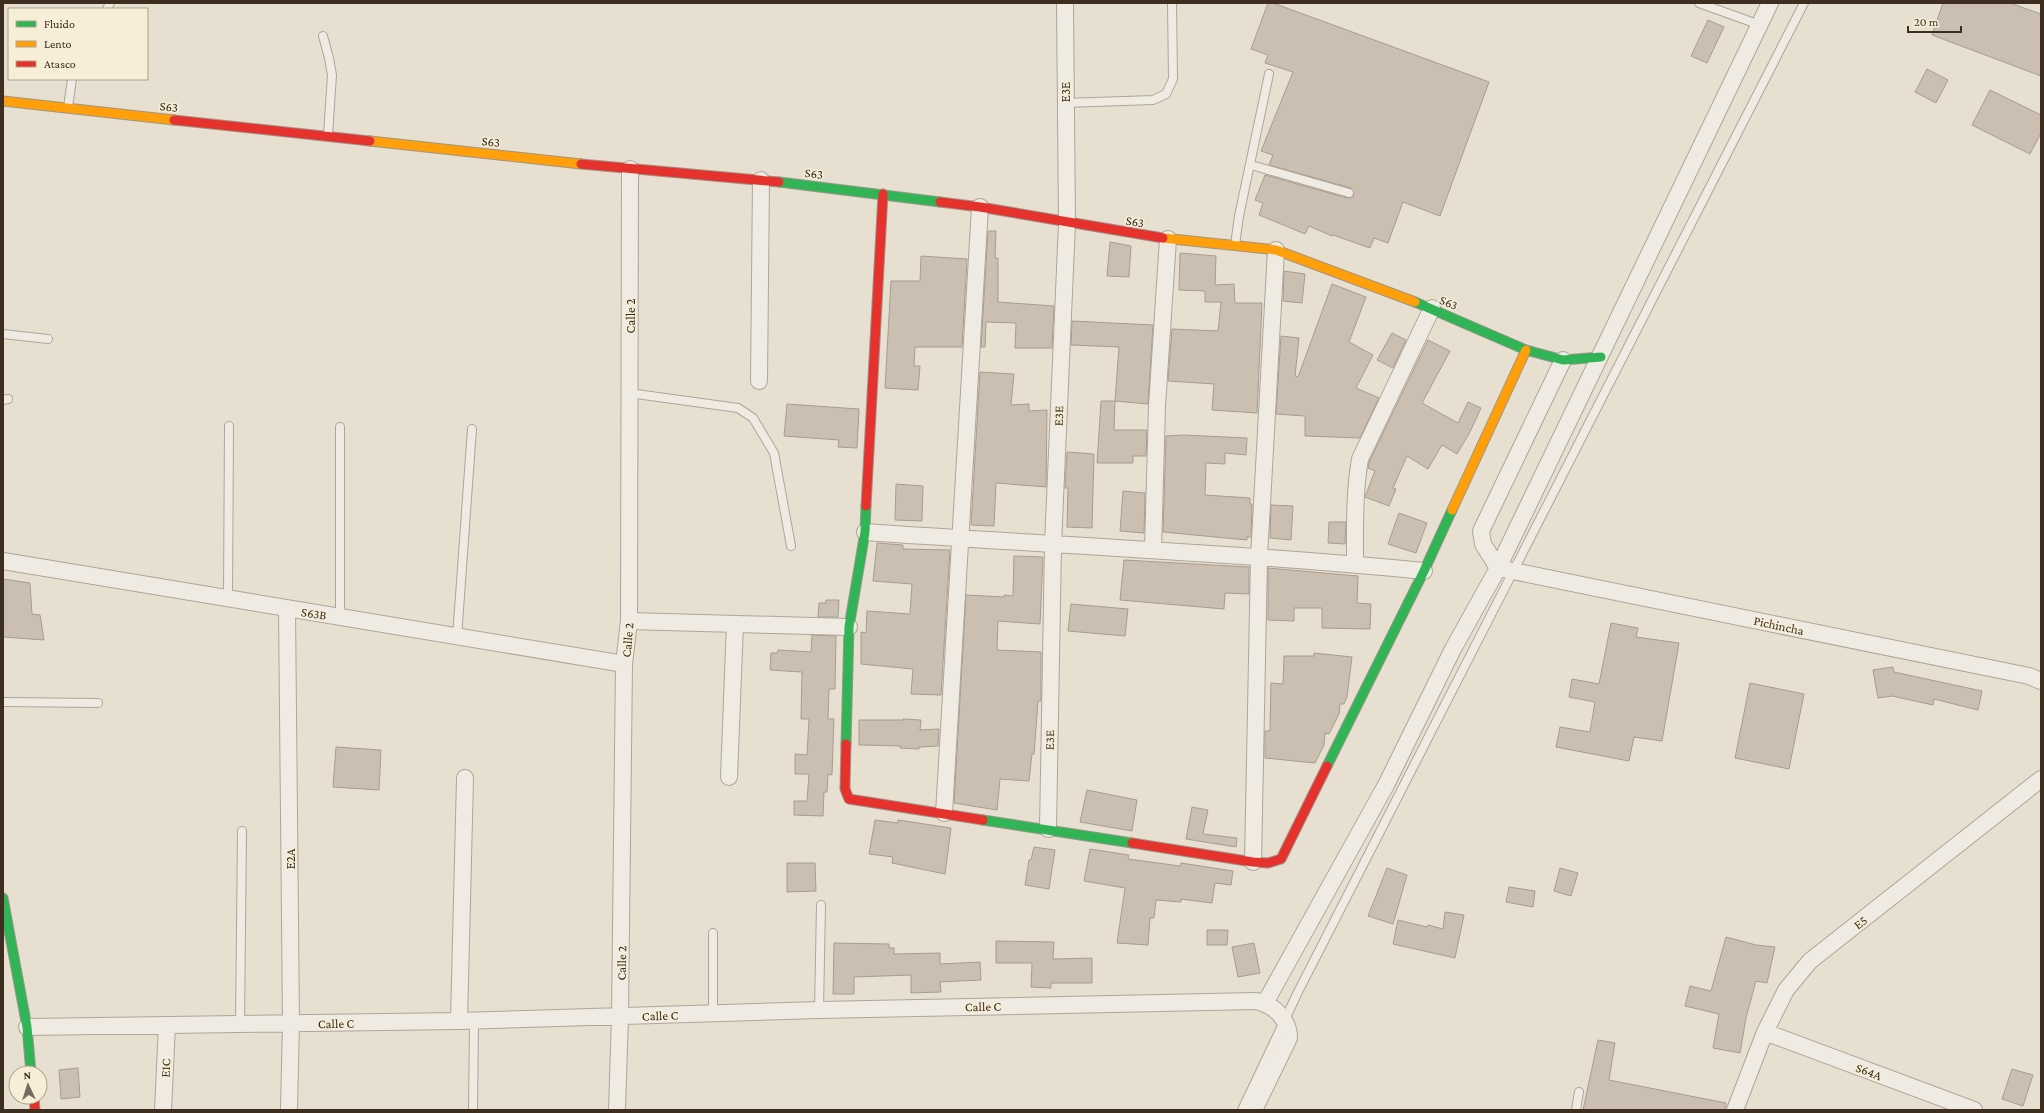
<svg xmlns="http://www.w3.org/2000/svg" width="2044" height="1113" font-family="'Crimson Pro',serif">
  <rect width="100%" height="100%" fill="#e7e0d1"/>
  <!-- building -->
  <path fill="#cbbfb2" stroke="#a89c90" d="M1268,3H1273L1489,82L1440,216L1403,202L1388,243L1374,238L1370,248L1333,235L1332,236L1309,226L1305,234L1259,215L1263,203L1255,200L1265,175L1347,198L1353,197L1354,194L1351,188L1269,165L1273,155L1261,151L1293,72L1265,63L1268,55L1251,49Z
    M1943,3H2010L2041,14V76L1932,35Z
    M1708,20L1724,27L1707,63L1691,56Z
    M1927,69L1948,80L1936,103L1915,92Z
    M1990,90L2041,115V133L2030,154L1972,125Z
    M988,231H996L995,258H998V302L1054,306L1052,348H1015L1016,323L986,322L985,347H981Z
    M1110,242L1131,246L1129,277L1107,276Z
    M1180,253L1216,256L1215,285L1234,284L1235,303H1262L1257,413L1212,410L1214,384L1168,381L1172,329L1218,331L1221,302H1205V291L1179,290Z
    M921,256L967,259L962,347H915L914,366H920L918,390L885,388L891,281H920Z
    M1284,271L1305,274L1302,303L1283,301Z
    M1332,284L1366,297L1349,342L1373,355L1356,388L1379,398L1360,438L1305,436V416L1276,414L1281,336L1299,338L1295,376L1298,377Z
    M1072,321L1153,325L1148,404L1115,401L1119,347L1071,345Z
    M1392,333L1406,340L1393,368L1377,360Z
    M1428,340L1450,351L1422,403L1458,423L1468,402L1481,408L1470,432L1457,454L1442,445L1428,469L1407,456L1393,488L1396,489L1389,506L1365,497L1375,471L1368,468L1369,462Z
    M980,372L1014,374L1011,405L1029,404V411L1047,410L1046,487L996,483L994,526L971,525Z
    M1101,401H1115L1114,430H1147L1146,456H1133V463H1097Z
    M787,404L859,409L857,448L838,447L839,440L784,436Z
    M1184,435L1247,438L1246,455L1225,453V464L1206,463L1205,495L1250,498V504H1252L1251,537H1247V540L1163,532L1166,436Z
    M1067,452L1094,454L1092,528L1067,527L1068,488H1065Z
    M896,484L923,486L922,521L895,520Z
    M1123,491L1145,493L1144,533L1120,531Z
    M1271,505L1293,506L1291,540L1270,538Z
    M1399,513L1427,523L1416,553L1388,544Z
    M1329,522H1346L1345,544L1328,543Z
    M877,543L903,545V549L950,550L941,695L911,694L913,669L861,664V632L866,633L867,611L910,614L912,584L873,581Z
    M1014,556L1043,557L1040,624L998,621L997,650L1041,652V701H1038L1034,754H1032L1029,781L1000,779L997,810L954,803L966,595L1004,597V595L1013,596Z
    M1124,560L1249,567V594L1225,593L1224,609L1120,600Z
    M1268,568L1358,576L1357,603L1371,604L1370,629L1322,628V608H1294V621L1268,620Z
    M3,579L30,583L32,614L40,615L44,640L3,637Z
    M826,600H839L838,617H818L819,603H826Z
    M1071,604L1128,609L1125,636L1068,631Z
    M1611,623L1638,628L1636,637L1679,643L1662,741L1634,737L1629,761L1556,747L1560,727L1590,732L1595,702L1569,697L1572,679L1599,684Z
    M812,635L836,636L835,689H829L828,719H834L832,775L828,774L827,792H824L823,816L794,815V801H807L809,774H795V754L807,755L809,719H801L802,672L770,670L771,653H777L778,650L811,652Z
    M1314,653L1352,657L1347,697L1344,704H1340L1339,714L1329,734L1325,733L1324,745L1315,763L1265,758V731H1270L1271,683L1283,684L1284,656H1314Z
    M1893,667L1894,672L1982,691L1978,710L1934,699L1933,705L1892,696L1878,698L1873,670Z
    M1750,683L1804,694L1789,769L1735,758Z
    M903,719L921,720L920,730L939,729L938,746L919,747V749L900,748V746L859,745V720H903Z
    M336,747L381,750L379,790L333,787Z
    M1087,790L1137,800L1132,831L1080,822Z
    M1192,807L1208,810L1203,834L1237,838L1236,847L1186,839Z
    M875,820L898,823V820L951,828L945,874L892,863L893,857L869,854Z
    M1034,847L1055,850L1049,889L1025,885L1029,860H1031Z
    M1090,849L1129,855L1128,859L1180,866L1181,863L1233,871L1231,885L1215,883L1212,903L1181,899V902L1156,900L1154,918H1150L1148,945L1117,943L1125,888L1084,881Z
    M787,863H815L816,891L787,892Z
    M1387,868L1407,875L1393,924L1368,916Z
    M1560,868L1578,873L1571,896L1554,891Z
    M1509,887L1535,891L1533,907L1506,902Z
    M1445,912L1464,915L1455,958L1393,944L1398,920L1427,927L1428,925L1443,929Z
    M1207,930H1228L1227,945H1207Z
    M1726,937L1756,945L1775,947L1767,983L1756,981L1746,1018L1740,1053L1713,1048L1719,1014L1685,1006L1690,986L1711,991Z
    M996,941L1054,942L1053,959L1092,958V983H1051V988L1031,987L1032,963H996Z
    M834,943L889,944V948H894V954L940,953V964L980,962L981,980L940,982L941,992L911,993V975L854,977V994H833Z
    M1254,943L1260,973L1238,977L1232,947Z
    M1598,1040L1615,1043L1609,1080L1726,1103L1725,1110H1583Z
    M78,1068L80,1097L61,1099L59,1070Z
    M2012,1069L2033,1075L2023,1106L2002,1099Z"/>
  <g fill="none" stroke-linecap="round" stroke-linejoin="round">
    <defs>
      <path id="lane" d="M1699,3L1760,25
        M107,9L110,3
        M323,36L329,58L332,75L328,135
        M1065,103L1153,100L1166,94L1173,79L1172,3
        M68,107L72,79
        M1251,165L1349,193
        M1235,245L1239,216L1269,74
        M3,334L48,339
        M629,393L738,408L753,418L774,453L791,546
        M3,400L8,399
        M340,427V617
        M228,599L229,426
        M457,637L472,429
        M3,702L98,703
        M713,933V1013
        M819,1010L821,905
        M240,1024L242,831
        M473,1110L474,1021
        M1242,1110L1298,992L1804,3
        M1576,1110L1579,1092"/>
      <path id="street" d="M1563,360L1481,531L1483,544L1498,568L2029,676L2041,681
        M759,381L761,180
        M865,532C1051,545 1238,553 1424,571
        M1153,550L1157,406L1168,239
        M3,561L624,664
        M1355,564C1355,529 1354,494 1360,459L1432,308
        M287,608L291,1023L289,1110
        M629,621L849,627
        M729,777L735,624
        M944,813L980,207
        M1048,829L1053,545L1067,223L1065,3
        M1253,862L1259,558L1276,250
        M1265,1003L1386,785L1453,649L1498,568L1770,3
        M459,1021L465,778
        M27,1027L459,1021L819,1010L1256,1001C1274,1005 1289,1019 1289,1038L1254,1110
        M1765,1032L1974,1110
        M163,1110L167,1025
        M617,1110L620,1017L624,664L629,621L630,169
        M1735,1110L1765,1032L1786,990L1810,961L2041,779"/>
      <path id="fast" d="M779,182L940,202
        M1415,302L1526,350L1563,360L1601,357
        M846,744L849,627L865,532L866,506
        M1327,766L1424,571L1452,510
        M983,820L1132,843
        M3,898L27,1027L31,1073"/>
      <path id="slow" d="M3,101L174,120
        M370,141L581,164
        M1163,238L1276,250L1415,302
        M1452,510L1526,350"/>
      <path id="jam" d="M174,120L370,141
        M581,164L779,182
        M940,202L980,207L1163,238
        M866,506L883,194
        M846,744L845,789L849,799L983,820
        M1132,843L1253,862L1268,863L1281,859L1327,766
        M34,1097L35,1110"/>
    </defs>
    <!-- lane casing -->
    <use href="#lane" stroke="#ada599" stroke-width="10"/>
    <!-- street casing -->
    <use href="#street" stroke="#ada599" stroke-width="18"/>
    <!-- fast casing -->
    <use href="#fast" stroke="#9c958a" stroke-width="11"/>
    <!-- slow casing -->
    <use href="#slow" stroke="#9c958a" stroke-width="11"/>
    <!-- jam casing -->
    <use href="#jam" stroke="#9c958a" stroke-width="11"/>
    <!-- lane -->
    <use href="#lane" stroke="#efebe3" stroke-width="8"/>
    <!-- street -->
    <use href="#street" stroke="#efebe3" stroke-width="16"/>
    <!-- fast -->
    <use href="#fast" stroke="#30b455" stroke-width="9"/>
    <!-- slow -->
    <use href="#slow" stroke="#ff9f0a" stroke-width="9"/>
    <!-- jam -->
    <use href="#jam" stroke="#e5322d" stroke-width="9"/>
  </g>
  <g text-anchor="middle" stroke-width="3" stroke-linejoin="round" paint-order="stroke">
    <!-- street labels -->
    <g font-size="13" fill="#3d2e20" stroke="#f7eed8">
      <text transform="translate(1065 92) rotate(-90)" y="5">E3E</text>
      <text transform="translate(169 106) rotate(6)" y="5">S63</text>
      <text transform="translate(491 141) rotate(6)" y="5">S63</text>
      <text transform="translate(814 173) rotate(7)" y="5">S63</text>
      <text transform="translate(1135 221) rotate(9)" y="5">S63</text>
      <text transform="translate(1449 302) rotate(23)" y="5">S63</text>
      <text transform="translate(630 316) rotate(-90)" y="5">Calle 2</text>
      <text transform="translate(1058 416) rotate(-88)" y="5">E3E</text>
      <text transform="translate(314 613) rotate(9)" y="5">S63B</text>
      <text transform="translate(1779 625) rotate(12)" y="5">Pichincha</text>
      <text transform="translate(627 640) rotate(-85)" y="5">Calle 2</text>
      <text transform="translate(1049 740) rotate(-89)" y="5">E3E</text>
      <text transform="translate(290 859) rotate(-90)" y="5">E2A</text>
      <text transform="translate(1860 922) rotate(-38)" y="5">E5</text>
      <text transform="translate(621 963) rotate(-89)" y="5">Calle 2</text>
      <text transform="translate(983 1006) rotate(-1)" y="5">Calle C</text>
      <text transform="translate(660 1015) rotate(-2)" y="5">Calle C</text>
      <text transform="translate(336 1023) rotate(-1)" y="5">Calle C</text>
      <text transform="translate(165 1068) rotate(-87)" y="5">E1C</text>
      <text transform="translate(1869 1071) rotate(21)" y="5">S64A</text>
    </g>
  </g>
  <!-- border -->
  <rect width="2044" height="1113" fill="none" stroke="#3d2e20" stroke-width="8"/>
  <!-- legend -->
  <rect x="8" y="8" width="140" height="72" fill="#f7eed8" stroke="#ada18e"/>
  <rect x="16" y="21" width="20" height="6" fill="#30b455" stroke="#ada18e"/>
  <text x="44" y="28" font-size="12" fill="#3d2e20">Fluido</text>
  <rect x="16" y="41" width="20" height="6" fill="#ff9f0a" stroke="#ada18e"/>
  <text x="44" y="48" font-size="12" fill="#3d2e20">Lento</text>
  <rect x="16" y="61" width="20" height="6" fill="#e5322d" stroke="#ada18e"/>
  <text x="44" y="68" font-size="12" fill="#3d2e20">Atasco</text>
  <!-- north arrow -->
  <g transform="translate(28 1085) rotate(356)"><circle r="19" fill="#f7eed8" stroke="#ada18e"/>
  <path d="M0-3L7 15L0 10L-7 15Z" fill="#786c5e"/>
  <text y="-6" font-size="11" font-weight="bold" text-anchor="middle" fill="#3d2e20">N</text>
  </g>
  <!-- scale -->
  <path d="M1908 26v6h53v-6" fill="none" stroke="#3d2e20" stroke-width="2"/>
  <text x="1914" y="26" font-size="12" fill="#3d2e20" stroke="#f7eed8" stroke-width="3" paint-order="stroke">20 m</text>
</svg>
